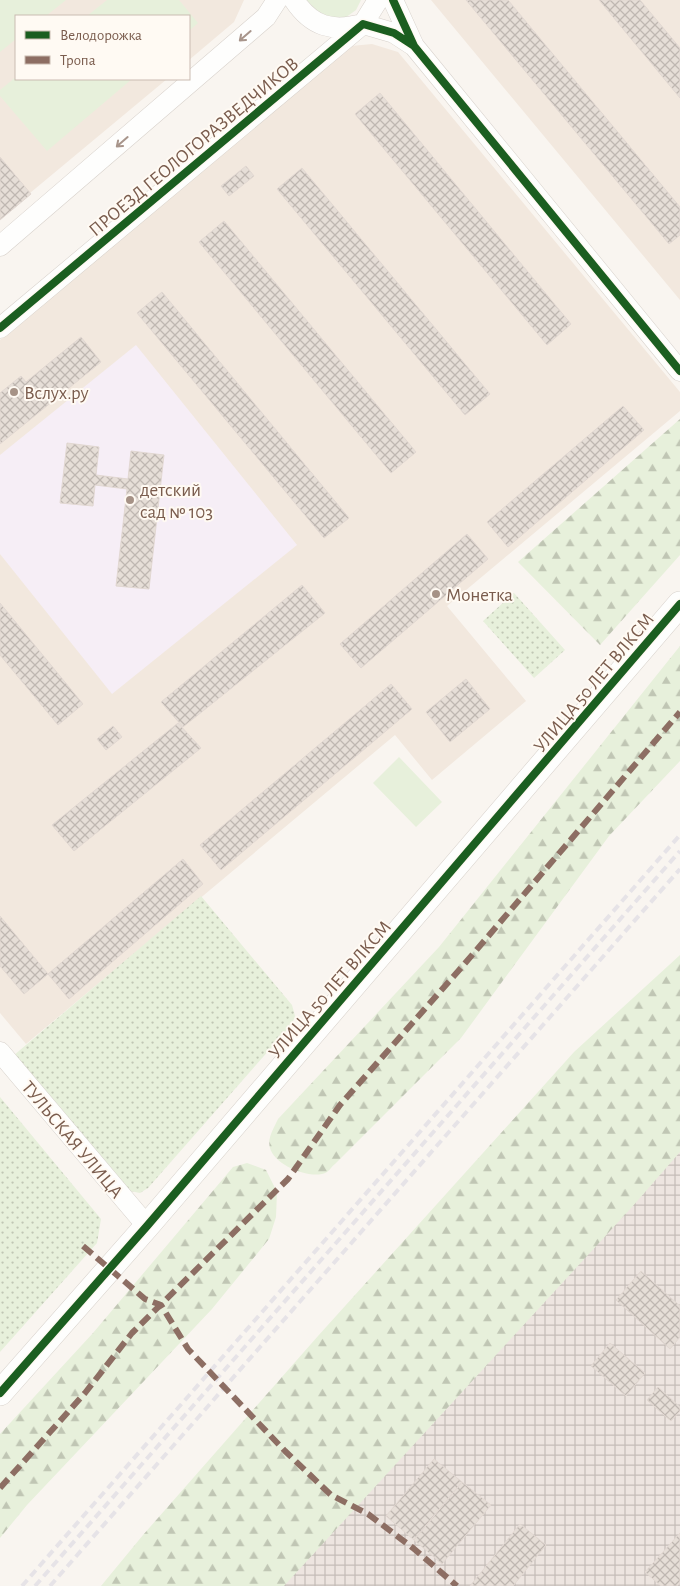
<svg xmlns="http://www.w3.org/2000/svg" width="680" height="1586" font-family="'Alegreya Sans',sans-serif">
  <defs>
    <pattern id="industrial-grid" width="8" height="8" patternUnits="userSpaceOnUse" patternTransform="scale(1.25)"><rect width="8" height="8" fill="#ede5e0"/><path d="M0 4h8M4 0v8" fill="none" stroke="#c5bdb8"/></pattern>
    <pattern id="forest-firs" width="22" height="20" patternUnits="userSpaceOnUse" patternTransform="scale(1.25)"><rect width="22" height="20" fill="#e7f0db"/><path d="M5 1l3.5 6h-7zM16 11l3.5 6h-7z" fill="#c0c6b4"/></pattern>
    <pattern id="park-dots" width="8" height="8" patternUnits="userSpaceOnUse" patternTransform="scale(1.25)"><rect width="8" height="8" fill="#e7f0db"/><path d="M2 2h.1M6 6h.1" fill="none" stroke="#c0c6b4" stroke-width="1.8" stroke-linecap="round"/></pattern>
    <pattern id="building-cross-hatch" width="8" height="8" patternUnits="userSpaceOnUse" patternTransform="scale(1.25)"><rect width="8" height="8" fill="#e6ded7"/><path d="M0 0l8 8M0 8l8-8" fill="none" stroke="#bfb7b1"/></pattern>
  </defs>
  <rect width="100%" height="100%" fill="#f9f5f0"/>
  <!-- residential -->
  <path fill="#f2e8de" d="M0,0H244L234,22L189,60V16H16V79H167L0,218Z
    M431,0H680V300Z
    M372,44L398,52L680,392V411L447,606L526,701L432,780L395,735L26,1044L0,1013V340L351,46Z"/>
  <!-- industrial -->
  <path fill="url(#industrial-grid)" d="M680,1081V1586H243Z"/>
  <!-- education -->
  <path fill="#f6eef6" d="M136,345L297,545L112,694L0,554V455Z"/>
  <!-- grass -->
  <path fill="#e7f0db" d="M0,0H66L46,16H16V39L0,52Z
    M107,0H179L198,23L189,31V16H87Z
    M305,0H361L356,10L345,18L320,16Z
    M16,77V79H132L47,151L0,96V90Z
    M399,757L442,802L416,827L373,783Z"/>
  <!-- forest -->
  <path fill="url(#forest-firs)" d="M680,419V555L600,645L518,562Z
    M680,646V761L609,836L461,1038L335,1164C332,1166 330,1170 327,1172C312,1181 274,1165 270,1148C267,1138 274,1128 278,1119L439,947Z
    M680,955V1152L632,1207L284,1586H101L143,1535L318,1336L574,1052Z
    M247,1163L266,1170L277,1192L276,1217L269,1239L212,1309L27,1505L0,1538V1434L93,1333L233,1167Z"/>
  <!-- park -->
  <path fill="url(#park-dots)" d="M514,593L565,650L534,678L483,621Z
    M201,896L292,1005L295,1016L292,1024L148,1188L140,1193L130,1191L13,1056Z
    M0,1097L101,1219L97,1243L0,1352Z"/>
  <!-- building -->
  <path fill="url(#building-cross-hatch)" stroke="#e2d8d2" d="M466,0H508L680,207V235L669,244Z
    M599,0H640L680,48V98Z
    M380,93L571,324L547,345L355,114Z
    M0,157L31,194L0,220Z
    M246,166L254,176L229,196L221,186Z
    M302,168L490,394L465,415L277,189Z
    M224,221L416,452L391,473L199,242Z
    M162,292L349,518L324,538L137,313Z
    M81,337L101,362L0,444V393L21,376L26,382Z
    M623,406L644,430L508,547L487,522Z
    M67,443L99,447L96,475L128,479L131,451L164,455L149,589L116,586L127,489L95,485L93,506L60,503Z
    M467,534L488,559L361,668L340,644Z
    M302,585L325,613L183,727L161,702Z
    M0,603L83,704L58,725L0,655Z
    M466,679L490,709L450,742L426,712Z
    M391,684L412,709L221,870L200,845Z
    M178,723L201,748L74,851L52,825Z
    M113,726L122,737L106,750L97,739Z
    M183,859L203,884L69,999L48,974Z
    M0,916L48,974L24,994L0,966Z
    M641,1271L680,1306V1337L670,1349L616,1300Z
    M610,1343L645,1373L626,1396L591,1366Z
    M658,1387L680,1407V1411L671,1421L647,1400Z
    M434,1459L462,1482L414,1540L386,1516Z
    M462,1482L491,1505L442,1564L414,1540Z
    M520,1524L546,1545L513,1586H470Z
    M680,1533V1583L677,1586H661L645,1572Z"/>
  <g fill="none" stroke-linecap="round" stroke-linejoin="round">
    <defs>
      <path id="minor" d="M294,0C312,27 332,32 363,24L378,0
        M393,0L414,46L680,371
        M0,246L266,17L277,0
        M0,328L363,24L394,33L414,46
        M0,1052L147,1226"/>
      <path id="tertiary" d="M0,1393L147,1226L680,604"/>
    </defs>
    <!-- minor casing -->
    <use href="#minor" stroke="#d7d1cb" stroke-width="21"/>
    <!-- tertiary casing -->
    <use href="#tertiary" stroke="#d7d1cb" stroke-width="26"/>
    <!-- minor -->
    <use href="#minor" stroke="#fefefd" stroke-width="20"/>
    <!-- tertiary -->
    <use href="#tertiary" stroke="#fefefd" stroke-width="25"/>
    <!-- rail -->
    <path stroke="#e6e3e7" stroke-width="4" stroke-dasharray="8 5" stroke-linecap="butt" d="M22,1586L680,835
      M35,1586L680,851
      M50,1586L680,869"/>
    <!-- quiet -->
    <path stroke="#8d6e63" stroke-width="6" stroke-dasharray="12 6" stroke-linecap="butt" d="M83,1246L145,1299L161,1305L188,1349L285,1451L331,1495L368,1514L413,1548L457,1586
      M0,1488L85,1393L132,1333L288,1179L340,1105L461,968L680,712"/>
    <defs>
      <path id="cycleway" d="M393,0L414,46L680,371
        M0,328L363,24L394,33L414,46
        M0,1393L147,1226L680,604"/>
    </defs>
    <!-- cycleway casing -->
    <use href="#cycleway" stroke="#fffaf3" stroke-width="11"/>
    <!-- cycleway -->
    <use href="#cycleway" stroke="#1b5e20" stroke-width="8"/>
  </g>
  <!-- one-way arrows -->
  <defs><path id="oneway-shaft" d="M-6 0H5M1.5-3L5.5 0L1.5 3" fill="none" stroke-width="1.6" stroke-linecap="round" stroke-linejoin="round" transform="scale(1.25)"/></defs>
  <g stroke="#a8958b">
    <use href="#oneway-shaft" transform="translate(245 36) rotate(139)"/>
    <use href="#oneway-shaft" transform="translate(122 142) rotate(139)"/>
  </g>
  <!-- markers -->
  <g fill="#a69286" stroke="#fffaf3" stroke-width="2">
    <circle cx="14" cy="392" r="5"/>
    <circle cx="130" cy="500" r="5"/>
    <circle cx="436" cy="594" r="5"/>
  </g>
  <g text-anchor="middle" stroke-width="4" stroke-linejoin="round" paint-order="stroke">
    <!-- street labels -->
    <g font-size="19" fill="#7a5c4d" stroke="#fffaf3">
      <text transform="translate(193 146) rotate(-40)" y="7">ПРОЕЗД ГЕОЛОГОРАЗВЕДЧИКОВ</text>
      <text transform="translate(593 682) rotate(-50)" y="7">УЛИЦА 50 ЛЕТ ВЛКСМ</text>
      <text transform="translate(329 989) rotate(-49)" y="7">УЛИЦА 50 ЛЕТ ВЛКСМ</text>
      <text transform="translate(73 1139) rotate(50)" y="7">ТУЛЬСКАЯ УЛИЦА</text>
    </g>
    <!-- poi labels -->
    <g font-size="19" fill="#7a5c4d" stroke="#fffaf3" text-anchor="start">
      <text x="24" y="399">Вслух.ру</text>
      <text x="140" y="496">детский<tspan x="140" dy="22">сад № 103</tspan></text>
      <text x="446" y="601">Монетка</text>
    </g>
  </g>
  <!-- legend -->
  <rect x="15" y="15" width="175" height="65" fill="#fffaf3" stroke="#cabbb1"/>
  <rect x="25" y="31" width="25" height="8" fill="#1b5e20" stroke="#cabbb1"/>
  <text x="60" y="40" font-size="15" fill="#7a5c4d">Велодорожка</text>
  <rect x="25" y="56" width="25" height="8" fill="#8d6e63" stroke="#cabbb1"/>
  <text x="60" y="65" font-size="15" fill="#7a5c4d">Тропа</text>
</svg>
